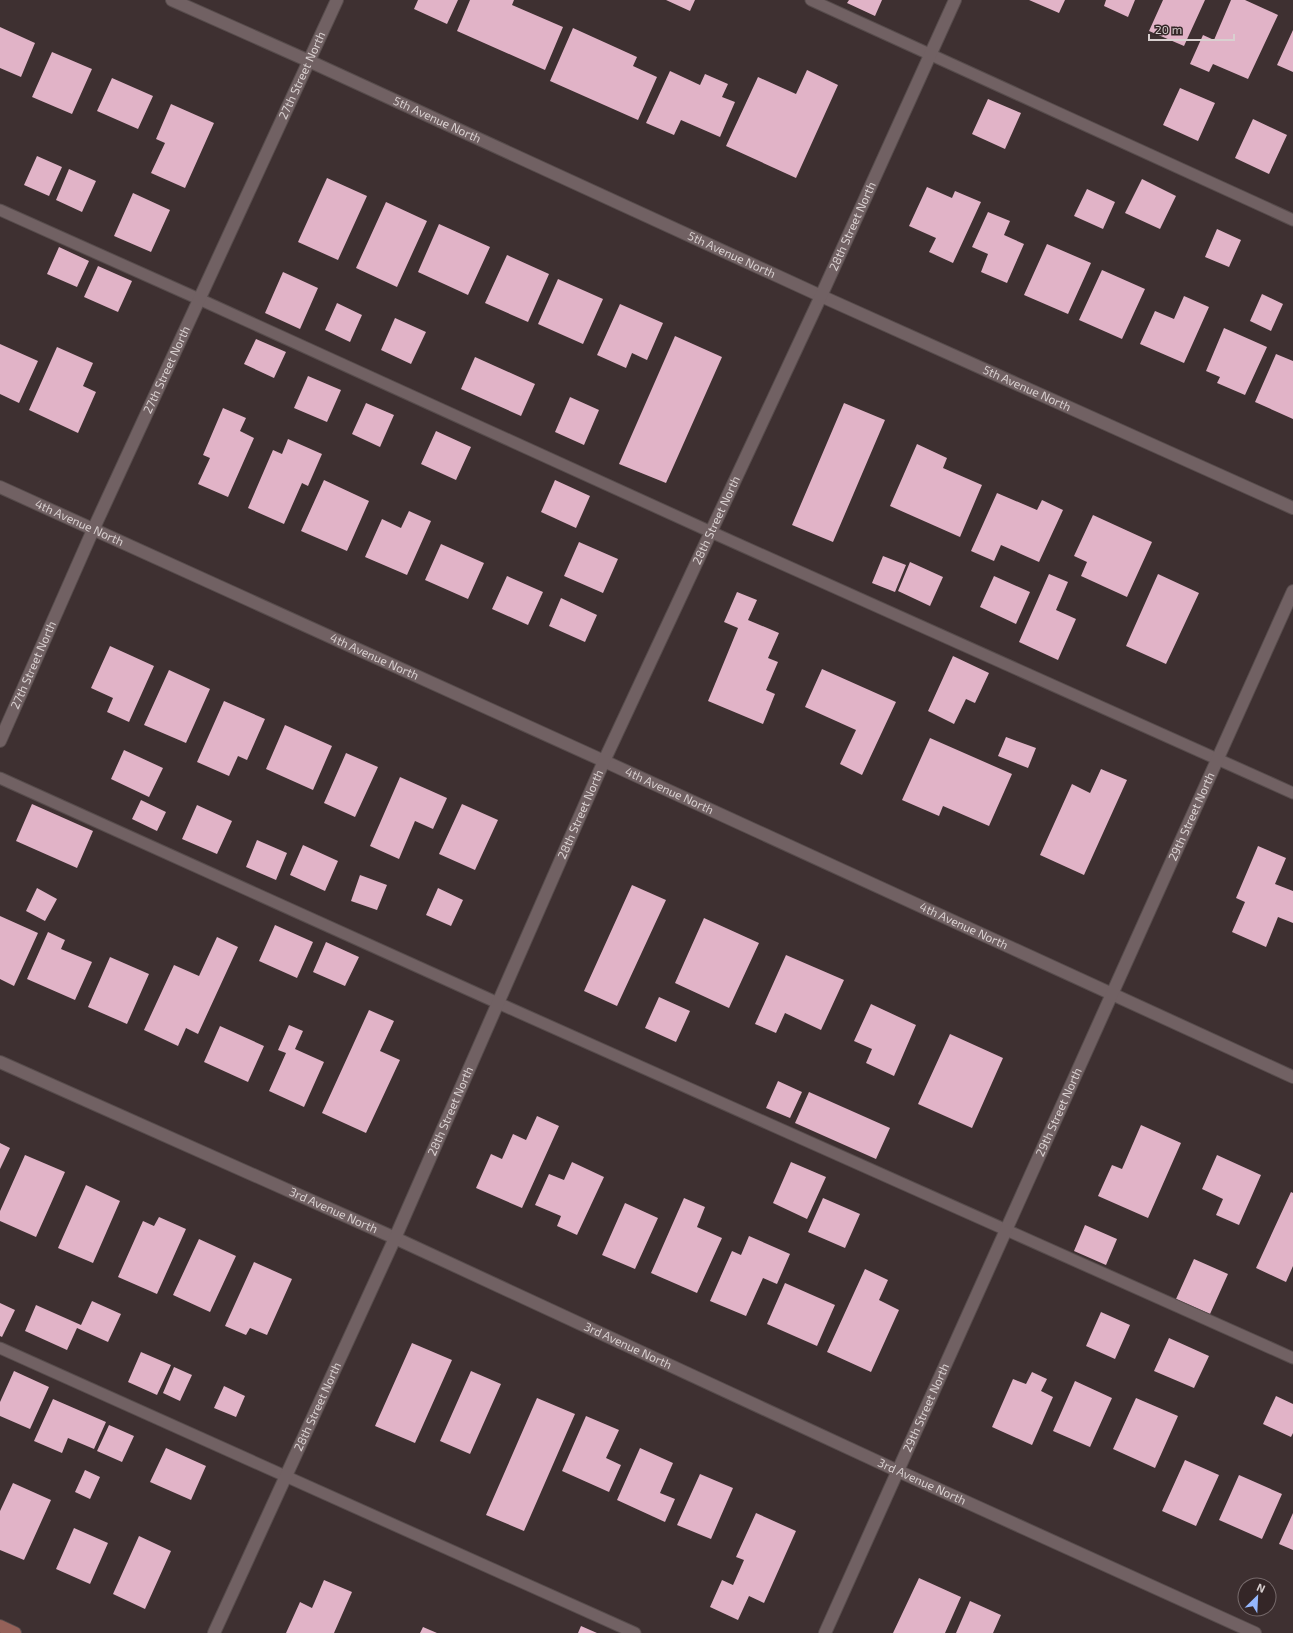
<svg xmlns="http://www.w3.org/2000/svg" width="1293" height="1633" font-family="'Exo 2',sans-serif">
  <rect width="100%" height="100%" fill="#3e3031"/>
  <!-- building -->
  <path fill="#e1b3c7" d="M418,0H458L447,24L414,9Z
    M470,0H514L512,5L563,27L545,70L457,31Z
    M666,0H695L690,11Z
    M849,0H882L875,16L847,3Z
    M1029,0H1065L1059,13Z
    M1106,0H1135L1128,17L1104,6Z
    M1163,0H1205L1184,46L1149,31Z
    M1231,0H1245L1278,15L1248,79L1213,64L1209,72L1190,64L1203,35L1214,40Z
    M0,27L35,43L21,77L0,68Z
    M573,28L637,57L633,66L657,77L638,120L550,81Z
    M1293,30V72L1277,65Z
    M52,52L92,69L72,114L32,97Z
    M807,70L838,85L796,178L726,146L758,77L796,94Z
    M670,71L700,85L705,74L728,84L722,97L735,102L720,137L681,120L674,135L646,123Z
    M112,78L153,96L138,129L97,111Z
    M1180,88L1215,103L1198,141L1163,125Z
    M988,99L1021,113L1005,149L972,134Z
    M171,104L214,123L185,188L151,173L165,143L156,139Z
    M1253,119L1287,135L1269,174L1235,158Z
    M37,156L62,167L49,196L24,185Z
    M69,169L96,181L82,212L56,200Z
    M327,178L367,196L338,260L298,242Z
    M1142,179L1176,196L1160,229L1125,213Z
    M927,187L952,198L955,191L981,202L953,263L929,252L936,238L909,226Z
    M1087,189L1115,202L1103,229L1074,216Z
    M133,193L170,210L151,252L114,236Z
    M386,202L427,221L397,287L356,268Z
    M988,212L1010,221L1004,235L1024,244L1007,283L981,272L988,254L972,247Z
    M439,224L490,247L468,295L418,272Z
    M1217,229L1241,240L1229,267L1205,257Z
    M1047,244L1091,263L1068,314L1024,295Z
    M59,247L89,261L77,287L47,274Z
    M507,255L549,274L528,322L485,303Z
    M98,266L132,281L118,312L84,297Z
    M1102,270L1145,289L1122,339L1079,320Z
    M283,272L318,288L300,329L265,313Z
    M558,279L603,299L583,344L538,324Z
    M1262,294L1283,304L1271,331L1250,321Z
    M1184,296L1209,307L1184,363L1140,344L1155,311L1174,319Z
    M337,303L362,315L350,342L325,330Z
    M620,304L663,323L647,360L632,353L626,368L597,355Z
    M395,318L426,332L411,364L381,350Z
    M1224,328L1267,347L1245,395L1217,383L1220,377L1206,371Z
    M675,336L722,357L666,483L619,464Z
    M256,339L286,352L274,378L244,364Z
    M0,344L38,361L19,403L0,394Z
    M57,347L93,363L83,386L96,392L78,433L29,410Z
    M1276,354L1293,361V419L1255,402Z
    M475,357L535,384L521,416L461,389Z
    M308,376L341,390L327,422L294,408Z
    M570,397L599,410L584,445L555,432Z
    M366,403L394,415L380,447L352,434Z
    M844,403L885,420L833,542L792,525Z
    M223,408L246,418L240,431L254,438L228,497L198,484L210,458L203,455Z
    M436,431L471,447L456,480L421,464Z
    M288,439L322,454L308,486L302,483L284,524L248,508L273,450L282,454Z
    M917,444L947,458L943,468L982,485L960,537L890,506Z
    M324,480L369,501L347,551L301,531Z
    M555,480L590,496L576,528L541,512Z
    M997,493L1037,510L1042,500L1063,510L1039,562L1001,545L994,561L971,551Z
    M409,511L431,521L407,575L365,557L382,519L401,528Z
    M1093,515L1152,542L1127,597L1081,576L1087,562L1074,556Z
    M579,542L618,559L603,593L564,576Z
    M441,544L484,563L468,599L425,580Z
    M883,556L906,565L895,592L872,583Z
    M910,562L943,577L930,606L898,591Z
    M1049,574L1068,582L1056,610L1076,619L1058,660L1019,642Z
    M1158,574L1199,593L1166,664L1126,646Z
    M507,576L543,592L528,625L492,609Z
    M994,576L1030,592L1016,624L980,607Z
    M737,592L757,600L748,620L779,633L768,658L778,662L766,690L775,694L763,724L708,701L738,628L724,622Z
    M561,598L597,615L585,642L549,626Z
    M110,646L154,666L129,722L107,712L113,698L91,688Z
    M953,656L989,673L975,703L966,699L954,724L928,711Z
    M822,669L896,702L862,775L840,764L856,730L805,707Z
    M169,670L210,689L186,743L144,725Z
    M224,701L265,719L247,760L238,756L229,776L197,762Z
    M285,725L332,746L313,790L266,769Z
    M1006,737L1036,748L1028,768L998,756Z
    M930,738L1012,774L989,826L943,806L939,816L902,800Z
    M124,750L163,768L149,797L111,779Z
    M346,753L378,767L355,817L324,803Z
    M1101,769L1127,780L1084,875L1040,855L1072,784L1090,793Z
    M400,777L447,798L433,829L415,821L399,859L370,846Z
    M141,800L166,812L157,831L132,819Z
    M32,804L93,831L77,868L16,841Z
    M462,804L498,820L475,870L439,854Z
    M197,805L232,821L217,854L182,839Z
    M257,840L287,853L276,880L246,867Z
    M303,845L338,861L325,891L290,875Z
    M1258,846L1286,858L1275,884L1293,891V923L1278,917L1266,947L1232,932L1245,902L1236,898Z
    M360,875L387,885L377,910L351,901Z
    M632,885L666,900L617,1006L584,991Z
    M37,888L57,899L45,921L26,911Z
    M438,888L463,900L451,926L426,915Z
    M0,916L38,933L14,986L0,979Z
    M704,918L759,943L729,1008L675,983Z
    M275,925L313,942L297,978L259,961Z
    M48,932L65,940L61,949L92,962L75,1000L27,979Z
    M217,937L238,947L198,1034L186,1028L178,1046L144,1030L174,965L199,976Z
    M326,942L359,957L345,986L313,972Z
    M786,955L844,980L821,1030L785,1013L776,1033L755,1024Z
    M110,957L149,974L127,1024L88,1007Z
    M659,997L690,1011L676,1042L645,1028Z
    M871,1004L916,1025L894,1076L866,1063L872,1049L854,1041Z
    M369,1010L394,1021L380,1051L400,1060L366,1133L322,1113Z
    M289,1025L303,1031L295,1049L324,1062L304,1107L269,1091L286,1053L278,1050Z
    M220,1026L264,1046L248,1082L204,1062Z
    M950,1034L1003,1058L972,1128L918,1104Z
    M778,1081L802,1092L790,1118L766,1108Z
    M809,1092L890,1128L876,1159L795,1123Z
    M537,1116L559,1126L522,1208L476,1188L491,1154L502,1159L513,1134L526,1140Z
    M1141,1125L1181,1143L1148,1218L1098,1196L1112,1165L1122,1169Z
    M0,1143L10,1148L0,1169Z
    M25,1155L65,1172L36,1237L0,1221V1211Z
    M1217,1155L1261,1175L1239,1225L1216,1215L1223,1199L1202,1189Z
    M572,1162L604,1177L577,1235L557,1226L561,1216L535,1205L549,1174L564,1180Z
    M791,1162L826,1177L807,1219L773,1203Z
    M86,1185L120,1201L93,1263L58,1248Z
    M1291,1192L1293,1193V1266L1286,1282L1256,1268Z
    M684,1198L705,1207L697,1227L722,1238L697,1293L651,1273Z
    M823,1198L860,1214L845,1248L808,1232Z
    M625,1203L658,1218L635,1269L602,1255Z
    M159,1217L186,1229L157,1294L118,1277L143,1221L154,1226Z
    M1085,1225L1117,1239L1106,1265L1074,1251Z
    M749,1236L790,1254L777,1284L763,1278L746,1316L710,1301L732,1251L741,1255Z
    M199,1239L236,1256L210,1312L173,1295Z
    M1194,1259L1228,1274L1210,1314L1176,1299Z
    M254,1262L292,1279L267,1335L250,1328L246,1335L225,1326Z
    M865,1269L888,1280L879,1300L899,1310L871,1372L827,1352Z
    M785,1283L835,1305L817,1346L767,1324Z
    M92,1301L121,1314L108,1342L77,1328L67,1350L25,1331L36,1305L81,1325Z
    M0,1303L15,1310L2,1337L0,1336Z
    M1101,1312L1130,1325L1115,1359L1086,1346Z
    M1169,1338L1209,1356L1194,1388L1154,1371Z
    M412,1343L452,1360L415,1443L375,1426Z
    M141,1352L171,1365L157,1395L128,1382Z
    M174,1367L192,1375L180,1401L163,1393Z
    M14,1371L49,1387L30,1429L0,1416V1402Z
    M471,1371L501,1384L470,1454L440,1441Z
    M1032,1372L1047,1379L1041,1391L1053,1397L1032,1445L992,1427L1013,1379L1026,1384Z
    M1075,1381L1112,1398L1090,1447L1053,1431Z
    M224,1386L245,1396L236,1417L214,1408Z
    M1276,1396L1293,1404V1433L1291,1437L1263,1424Z
    M537,1398L575,1414L524,1531L486,1515Z
    M1136,1398L1178,1416L1155,1468L1113,1449Z
    M53,1399L106,1422L94,1449L68,1438L62,1453L34,1441Z
    M586,1416L619,1430L606,1458L621,1465L609,1492L562,1471Z
    M109,1425L134,1436L122,1462L97,1451Z
    M166,1448L206,1466L191,1500L150,1482Z
    M640,1448L673,1463L660,1493L675,1499L665,1522L617,1500Z
    M1185,1460L1219,1475L1196,1526L1162,1511Z
    M85,1470L100,1477L90,1499L75,1492Z
    M700,1474L733,1488L711,1539L677,1525Z
    M1239,1475L1282,1494L1262,1539L1219,1520Z
    M13,1483L51,1500L24,1560L0,1550V1511Z
    M756,1513L796,1531L764,1603L749,1596L738,1620L710,1607L722,1580L733,1585L744,1560L736,1557Z
    M1293,1513V1550L1279,1544Z
    M74,1528L108,1543L90,1584L56,1569Z
    M139,1536L171,1551L145,1609L113,1594Z
    M919,1578L961,1597L945,1633H893Z
    M324,1580L352,1592L334,1633H286L300,1602L312,1608Z
    M970,1601L1001,1615L993,1633H956Z
    M581,1626L597,1633H578Z
    M423,1627L437,1633H420Z"/>
  <g fill="none" stroke-linecap="round" stroke-linejoin="round">
    <defs>
      <path id="service" d="M811,0L1293,220
        M0,210L199,299L711,532L1293,793
        M0,778L498,1003L1293,1358
        M0,1348L635,1633"/>
      <g id="minor">
        <path id="s1" d="M172,0L309,61L821,296L1293,508"/>
        <path id="s2" d="M0,487L604,761L1293,1077"/>
        <path id="s3" d="M0,741L93,530L337,0"/>
        <path id="s4" d="M0,1062L395,1238L898,1471L1255,1633"/>
        <path id="s5" d="M214,1633L395,1238L604,761L821,296L955,0"/>
        <path id="s6" d="M825,1633L1293,591"/>
      </g>
      <path id="secondary" d="M0,1626L15,1633"/>
    </defs>
    <!-- service casing -->
    <use href="#service" stroke="#574c4c" stroke-width="13"/>
    <!-- minor casing -->
    <use href="#minor" stroke="#574c4c" stroke-width="14"/>
    <!-- secondary casing -->
    <use href="#secondary" stroke="#574c4c" stroke-width="14"/>
    <!-- service -->
    <use href="#service" stroke="#716163" stroke-width="11"/>
    <!-- minor -->
    <use href="#minor" stroke="#716163" stroke-width="12"/>
    <!-- secondary -->
    <use href="#secondary" stroke="#946159" stroke-width="12"/>
  </g>
  <g text-anchor="middle" stroke-width="4" stroke-linejoin="round" paint-order="stroke">
    <!-- street labels -->
    <g font-size="12" fill="#d9d0d0" stroke="#342627">
      <text dy="4" stroke="none"><textPath href="#s3" startOffset="731">27th Street North</textPath></text>
      <text dy="4" stroke="none"><textPath href="#s1" startOffset="291">5th Avenue North</textPath></text>
      <text dy="4" stroke="none"><textPath href="#s5" startOffset="1545">28th Street North</textPath></text>
      <text dy="4" stroke="none"><textPath href="#s1" startOffset="615">5th Avenue North</textPath></text>
      <text dy="4" stroke="none"><textPath href="#s3" startOffset="407">27th Street North</textPath></text>
      <text dy="4" stroke="none"><textPath href="#s1" startOffset="939">5th Avenue North</textPath></text>
      <text dy="4" stroke="none"><textPath href="#s5" startOffset="1221">28th Street North</textPath></text>
      <text dy="4" stroke="none"><textPath href="#s2" startOffset="87">4th Avenue North</textPath></text>
      <text dy="4" stroke="none"><textPath href="#s2" startOffset="411">4th Avenue North</textPath></text>
      <text dy="4" stroke="none"><textPath href="#s3" startOffset="83">27th Street North</textPath></text>
      <text dy="4" stroke="none"><textPath href="#s2" startOffset="735">4th Avenue North</textPath></text>
      <text dy="4" stroke="none"><textPath href="#s5" startOffset="897">28th Street North</textPath></text>
      <text dy="4" stroke="none"><textPath href="#s6" startOffset="895">29th Street North</textPath></text>
      <text dy="4" stroke="none"><textPath href="#s2" startOffset="1059">4th Avenue North</textPath></text>
      <text dy="4" stroke="none"><textPath href="#s5" startOffset="573">28th Street North</textPath></text>
      <text dy="4" stroke="none"><textPath href="#s6" startOffset="571">29th Street North</textPath></text>
      <text dy="4" stroke="none"><textPath href="#s4" startOffset="365">3rd Avenue North</textPath></text>
      <text dy="4" stroke="none"><textPath href="#s4" startOffset="689">3rd Avenue North</textPath></text>
      <text dy="4" stroke="none"><textPath href="#s5" startOffset="249">28th Street North</textPath></text>
      <text dy="4" stroke="none"><textPath href="#s6" startOffset="247">29th Street North</textPath></text>
      <text dy="4" stroke="none"><textPath href="#s4" startOffset="1013">3rd Avenue North</textPath></text>
    </g>
  </g>
  <!-- north arrow -->
  <g transform="translate(1257 1597) rotate(24)"><circle r="19" fill="#342627" stroke="#766a6b"/>
  <path d="M0-3L7 15L0 10L-7 15Z" fill="#94b7fd"/>
  <text y="-6" font-size="11" font-weight="bold" text-anchor="middle" fill="#d9d0d0">N</text>
  </g>
  <!-- scale -->
  <path d="M1149 34v6h85v-6" fill="none" stroke="#d9d0d0" stroke-width="2"/>
  <text x="1155" y="34" font-size="12" fill="#d9d0d0" stroke="#342627" stroke-width="3" paint-order="stroke">20 m</text>
</svg>
